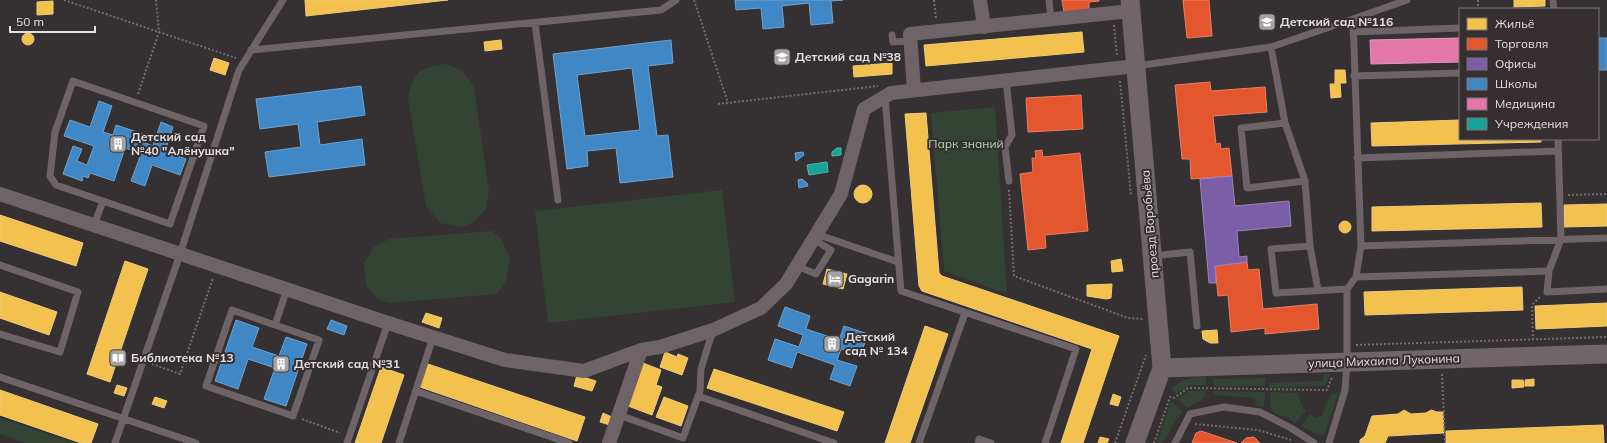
<svg xmlns="http://www.w3.org/2000/svg" width="1607" height="443" font-family="Mulish,sans-serif">
  <rect width="100%" height="100%" fill="#353032"/>
  <!-- green -->
  <path fill="#344434" d="M447,64L462,71L474,87L489,191L486,209L474,222L462,227L440,223L426,206L408,98C413,71 421,67 447,64Z
    M995,107L1007,294L944,271L931,113Z
    M722,190L735,302L548,323L535,211Z
    M492,231L501,239L510,258L506,282L497,294L389,303L378,299L372,293L366,285L364,263L374,247L389,239Z
    M1324,374H1330L1325,386L1269,387L1268,383L1322,381Z
    M1206,377V385H1189L1176,394L1172,389C1182,377 1191,378 1206,377Z
    M1265,378V386H1214L1213,379Z
    M1188,391H1205L1206,395L1200,401L1187,408L1178,399Z
    M1213,391L1265,392L1264,406L1262,407L1256,405L1254,398L1214,395L1213,394Z
    M1271,392L1298,393L1301,404L1306,411L1295,423C1278,408 1268,423 1271,392Z
    M1339,392L1325,433L1322,435L1314,433L1301,426L1310,414L1316,418L1322,416L1330,395Z
    M1171,401L1183,412C1181,416 1177,418 1175,422C1170,429 1167,443 1157,443Z
    M0,418L74,443H25L0,434Z"/>
  <!-- homes -->
  <path fill="#f2c14e" stroke="#eeca7a" d="M305,0H448L306,16Z
    M1514,0H1545V6L1514,7Z
    M53,1V14L37,15V2Z
    M1082,32L1084,52L926,66L924,45Z
    M22 39a6 6 0 1 1 12 0a6 6 0 1 1-12 0Z
    M501,40L502,49L485,51L484,42Z
    M214,58L229,63L225,75L210,70Z
    M892,63V74L854,77L853,66Z
    M1335,70H1345L1346,83H1340L1341,97L1331,98L1330,84H1335Z
    M926,113L939,273L942,276L1119,336L1083,443H1061L1092,349L922,291L919,286L905,114Z
    M1460,120V139H1541V142L1372,146L1371,123Z
    M854 194a9 9 0 1 1 18 0a9 9 0 1 1-18 0Z
    M1541,203L1542,227L1372,231V207Z
    M1607,204V226L1564,227V205Z
    M0,215L83,243L76,266L0,241Z
    M1339 227a6 6 0 1 1 12 0a6 6 0 1 1-12 0Z
    M1121,259L1123,271L1112,272L1111,261Z
    M125,261L148,269L110,382L87,374Z
    M827,269L847,274L843,289L823,284Z
    M1112,284L1111,298L1106,299L1087,296V285Z
    M1522,287L1523,310L1365,315L1364,292Z
    M0,292L57,312L49,335L0,318Z
    M1607,303V326L1536,329L1535,306Z
    M426,313L442,318L439,328L422,322Z
    M925,326L948,334L910,443H885Z
    M1217,330L1218,343H1210L1203,339L1202,331Z
    M665,352L677,357L678,354L688,358L682,375L660,367Z
    M643,363L661,370L656,385L662,387L652,415L628,406Z
    M428,364L585,417L577,441L420,387Z
    M381,367L404,375L381,443H355Z
    M714,369L844,412L837,431L707,388Z
    M577,375L596,381L592,391L574,386Z
    M1534,379V386H1525V380Z
    M1512,380H1523L1524,387L1512,388Z
    M117,385L127,388L124,396L114,393Z
    M0,390L98,424L91,443H81L0,415Z
    M1113,394L1121,397L1118,406L1110,404Z
    M155,397L167,401L164,408L152,404Z
    M664,397L688,406L681,426L656,417Z
    M1404,410L1411,414L1426,413L1431,410L1437,412H1443L1444,433L1388,436L1385,443H1360V440L1365,436L1372,416L1398,414Z
    M603,413L612,417L610,425L600,422Z
    M1603,425L1604,443H1446V431Z
    M1100,437L1109,439L1107,443H1098Z"/>
  <!-- shops -->
  <path fill="#e4572e" stroke="#e48064" d="M1062,0H1099V1L1089,2V10L1064,13Z
    M1183,0H1209L1212,36L1187,38Z
    M1210,82L1211,91L1265,87L1267,112L1213,116L1216,144L1220,143L1221,149L1229,148L1232,176L1191,179L1190,159H1182L1175,85Z
    M1081,95L1083,129L1028,132L1026,98Z
    M1042,150L1043,157L1080,153L1088,231L1045,235L1046,248L1028,250L1020,174L1033,172L1032,158H1036L1035,151Z
    M1247,262L1248,270L1259,269L1263,309L1317,304L1319,329L1265,334V328L1231,332L1228,295L1218,296L1215,266Z
    M1201,431L1237,443H1192L1196,433Z
    M1254,437L1260,443H1241L1246,438Z"/>
  <!-- offices -->
  <path fill="#7b5ea7" stroke="#9a85b8" d="M1232,176L1235,206L1289,201L1291,226L1237,231L1239,257L1247,256V262L1215,266L1216,283H1209L1200,179Z"/>
  <!-- schools -->
  <path fill="#3f88c5" stroke="#70a2cd" fill-rule="evenodd" d="M735,0H843L831,1L833,23L811,25L809,3L782,6L784,27L763,29L761,8L736,10Z
    M1598,38H1607V70H1598Z
    M671,40L673,63L648,66L657,136L668,135L673,177L620,183L616,148L587,151L588,166L567,169L553,54ZM632,68L640,130L585,136L577,75Z
    M361,86L365,115L317,122L320,145L362,139L365,165L269,177L265,152L301,147L298,124L260,129L256,99Z
    M99,101L112,106L103,132L113,135L116,125L146,135L143,142L153,146L161,122L173,127L165,151L186,159L180,175L152,165L145,186L131,181L141,154L125,148L114,181L90,173L88,178L83,176L82,181L63,174L73,146L82,149L77,161L87,165L94,146L64,136L70,120L90,127Z
    M803,152L804,155L796,161L795,153Z
    M802,179L807,183L808,186L799,188L798,180Z
    M785,307L810,316L806,329L839,340L844,326L868,334L860,356L841,349L837,360L857,366L850,386L830,379L835,365L797,352L792,368L768,360L775,339L799,347L803,335L778,326Z
    M236,320L259,328L252,347L279,356L286,337L307,344L286,406L264,399L275,368L248,359L238,389L215,381Z
    M331,320L347,326L344,335L327,329Z"/>
  <!-- health -->
  <path fill="#e377a8" stroke="#e396b9" d="M1460,38V62L1371,64L1370,40Z"/>
  <!-- public -->
  <path fill="#17a398" stroke="#54b5ae" d="M837,148H841V155L832,156V152Z
    M827,162L828,172L809,175L807,165Z"/>
  <g fill="none" stroke-linecap="round" stroke-linejoin="round">
    <!-- path -->
    <path stroke="#746c6e" stroke-width="2" stroke-dasharray="2 2" stroke-linecap="butt" d="M64,0L236,58
      M694,0L728,103
      M934,0L936,18
      M1478,0V9
      M1114,25L1117,57
      M1120,81L1131,196
      M138,94L159,32L156,0
      M718,104L878,86
      M1009,190L1014,276L1128,318L1143,319
      M1568,195L1607,194
      M1533,340L1532,305L1540,297
      M1356,345L1607,337
      M152,364L180,374L213,278
      M1442,374L1445,443
      M302,419L340,433
      M1195,424L1258,430L1291,440
      M1115,443L1146,355
      M1154,443L1170,397L1174,398L1188,388L1327,390L1332,377"/>
    <!-- lane -->
    <path stroke="#6e6367" stroke-width="7" d="M1049,0L1051,19
      M1553,0L1554,9
      M1353,19L1407,0
      M535,23L558,200
      M1353,32L1460,28
      M892,35L893,42L910,41
      M1271,47L1285,123L1241,128L1247,188L1305,181L1310,246L1271,249L1276,293L1347,289
      M251,50L661,10L676,0
      M1136,66L1271,47L1353,19L1361,246L1356,277L1347,289V362L1345,390L1329,443
      M1354,76L1460,73
      M1006,80L1012,135L1005,147L1009,181
      M885,97L901,291L1076,349L1045,443
      M1285,123L1305,181
      M1357,158L1558,151
      M94,225L103,201L56,185L50,176L55,132L73,81L204,126L170,224L103,201
      M816,234L898,262
      M1310,246L1318,290
      M1361,246L1607,238
      M1152,256L1190,252L1197,326
      M0,265L78,292L60,352L0,334
      M797,266L816,274L831,250L813,239
      M1549,271L1547,292L1607,289
      M1356,277L1549,271L1561,239L1558,139
      M275,325L232,310L206,386L293,416L319,340L275,325L287,289
      M0,377L196,443
      M416,391L569,443
      M698,396L834,443
      M619,415L683,438L700,391L701,369L713,330
      M115,443L180,254L239,70L283,0
      M347,443L388,323
      M399,443L433,337
      M919,443L965,313
      M978,443L979,439L991,443
      M1175,443L1190,414L1224,407L1260,412L1291,428L1314,443"/>
    <!-- street -->
    <path stroke="#6e6367" stroke-width="14" d="M980,0L984,27
      M914,90L910,34L1131,11
      M0,194L388,323L505,360L584,371L641,350L660,347L713,330L761,308L786,284L841,194L864,109L891,93L1136,66
      M609,443L641,350"/>
    <!-- secondary -->
    <path stroke="#706569" stroke-width="19" d="M1130,0L1162,368L1135,443
      M1162,368L1607,354"/>
  </g>
  <!-- icons -->
  <defs>
    <symbol id="school-square" viewBox="-11 -11 22 22"><rect x="-9" y="-9" width="18" height="18" rx="4" fill="#a7a2a4" stroke="#362f31"/><path d="M0-5L7-2L0 1L-7-2ZM-4 1L0 2.5L4 1V4Q0 6-4 4Z" fill="#fff"/></symbol>
    <symbol id="building-square" viewBox="-11 -11 22 22"><rect x="-9" y="-9" width="18" height="18" rx="4" fill="#a7a2a4" stroke="#362f31"/><path d="M-4-6H4V6H1V3H-1V6H-4ZM-2.5-4.3h1.7v1.8h-1.7ZM.8-4.3h1.7v1.8H.8ZM-2.5-1h1.7V.8h-1.7ZM.8-1h1.7V.8H.8Z" fill="#fff"/></symbol>
    <symbol id="hotel-square" viewBox="-11 -11 22 22"><rect x="-9" y="-9" width="18" height="18" rx="4" fill="#a7a2a4" stroke="#362f31"/><path d="M-6-4.5h1.5V1H6V5H4.5V3h-9V5H-6ZM-4 0a1.8 1.8 0 1 1 3.6 0ZM.5 0V-2.5h3Q6-2.5 6 0Z" fill="#fff"/></symbol>
    <symbol id="library-square" viewBox="-11 -11 22 22"><rect x="-9" y="-9" width="18" height="18" rx="4" fill="#a7a2a4" stroke="#362f31"/><path d="M-6-4Q-3-5.5-.7-3.5V5Q-3 3-6 4ZM6-4Q3-5.5 .7-3.5V5Q3 3 6 4Z" fill="#fff"/></symbol>
  </defs>
  <g fill-rule="evenodd">
    <use href="#school-square" x="1257" y="12" width="20" height="20"/>
    <use href="#school-square" x="772" y="47" width="20" height="20"/>
    <use href="#building-square" x="108" y="134" width="20" height="20"/>
    <use href="#hotel-square" x="825" y="269" width="20" height="20"/>
    <use href="#building-square" x="822" y="334" width="20" height="20"/>
    <use href="#library-square" x="108" y="348" width="20" height="20"/>
    <use href="#building-square" x="271" y="354" width="20" height="20"/>
  </g>
  <g text-anchor="middle" stroke-width="4" stroke-linejoin="round" paint-order="stroke">
    <!-- poi labels -->
    <g font-size="12" font-weight="bold" fill="#e4dfe1" stroke="#362f31" text-anchor="start">
      <text x="1280" y="26">Детский сад №116</text>
      <text x="795" y="61">Детский сад №38</text>
      <text x="131" y="141">Детский сад<tspan x="131" dy="14">№40 "Алёнушка"</tspan></text>
      <text x="848" y="283">Gagarin</text>
      <text x="845" y="341">Детский<tspan x="845" dy="14">сад № 134</tspan></text>
      <text x="131" y="362">Библиотека №13</text>
      <text x="294" y="368">Детский сад №31</text>
    </g>
    <!-- park labels -->
    <g font-size="12" fill="#abd7ab" stroke="#362f31">
      <text x="966" y="148">Парк знаний</text>
    </g>
    <!-- street labels -->
    <g font-size="12" fill="#e4dfe1" stroke="#362f31">
      <text transform="translate(1150 224) rotate(-95)" y="4">проезд Воробьёва</text>
      <text transform="translate(1384 361) rotate(-2)" y="4">улица Михаила Луконина</text>
    </g>
  </g>
  <!-- legend -->
  <rect x="1459" y="8" width="140" height="132" fill="#362f31" stroke="#7c7577"/>
  <rect x="1467" y="18" width="20" height="12" fill="#f2c14e" stroke="#7c7577"/>
  <text x="1495" y="28" font-size="12" fill="#e4dfe1">Жильё</text>
  <rect x="1467" y="38" width="20" height="12" fill="#e4572e" stroke="#7c7577"/>
  <text x="1495" y="48" font-size="12" fill="#e4dfe1">Торговля</text>
  <rect x="1467" y="58" width="20" height="12" fill="#7b5ea7" stroke="#7c7577"/>
  <text x="1495" y="68" font-size="12" fill="#e4dfe1">Офисы</text>
  <rect x="1467" y="78" width="20" height="12" fill="#3f88c5" stroke="#7c7577"/>
  <text x="1495" y="88" font-size="12" fill="#e4dfe1">Школы</text>
  <rect x="1467" y="98" width="20" height="12" fill="#e377a8" stroke="#7c7577"/>
  <text x="1495" y="108" font-size="12" fill="#e4dfe1">Медицина</text>
  <rect x="1467" y="118" width="20" height="12" fill="#17a398" stroke="#7c7577"/>
  <text x="1495" y="128" font-size="12" fill="#e4dfe1">Учреждения</text>
  <!-- scale -->
  <path d="M10 26v6h85v-6" fill="none" stroke="#e4dfe1" stroke-width="2"/>
  <text x="16" y="26" font-size="12" fill="#e4dfe1" stroke="#362f31" stroke-width="3" paint-order="stroke">50 m</text>
</svg>
